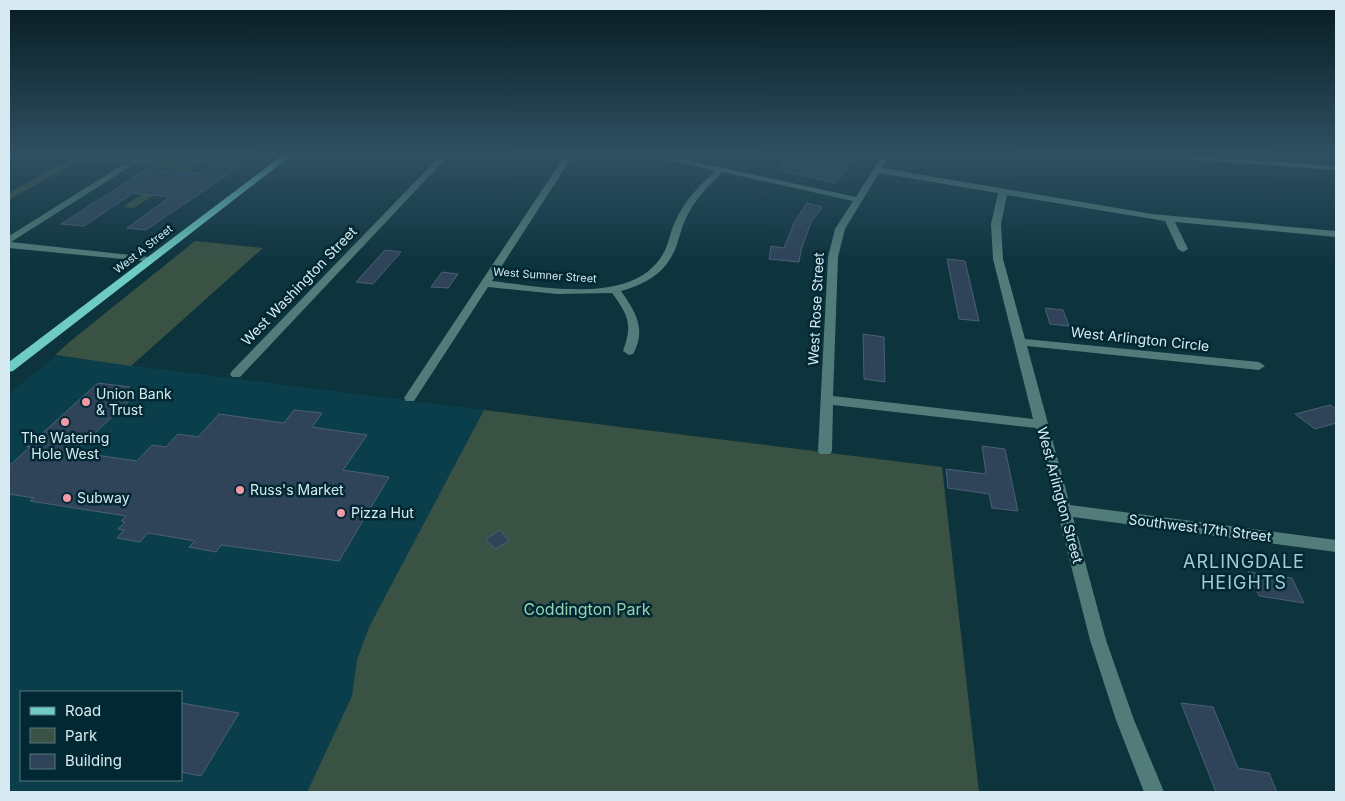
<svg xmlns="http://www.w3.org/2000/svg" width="1345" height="801" font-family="Inter,sans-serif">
  <rect width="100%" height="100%" fill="#0d333d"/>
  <!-- built -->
  <path fill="#0b3e4b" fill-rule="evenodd" d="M56,356L484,410L369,627L352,696L307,792H9V394ZM21,692H181V780H21Z"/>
  <!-- green -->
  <path fill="#3a5244" d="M79,154H204L214,155L134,208L123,207L179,169L138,166L139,164L78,161L9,200V193Z
    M195,241L263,248L131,366L55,355L73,339Z
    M484,410L942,467L979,792H307L352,696L357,660L369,627Z"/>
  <!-- building -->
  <path fill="#2f4359" stroke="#4a6076" d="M791,154H858L836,183L777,170Z
    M221,157L240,159L234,163L243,164L146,230L127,228L170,197L133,193L84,226L61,224L147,169L198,174Z
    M807,203L822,207L811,222L801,250L799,262L769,259L771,246L784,248L794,223Z
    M385,250L401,252L373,284L356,282Z
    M947,259L965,261L979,321L959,319Z
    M442,272L458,274L448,288L431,287Z
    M1045,308L1063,310L1069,326L1050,324Z
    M863,334L884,337L885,382L864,379Z
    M98,383L130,387L116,400L129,401L75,452L137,461L152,445L166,447L178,434L198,437L219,414L284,423L294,410L322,413L312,427L367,435L343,470L389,477L339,561L221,545L216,552L189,547L195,541L148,533L140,542L117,538L124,530L118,529L125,522L121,521L126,516L30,501L34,498L9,494V466L30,447H27Z
    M1330,405L1336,409V423L1315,429L1295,414Z
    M982,446L1005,449L1018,511L992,508L989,494L948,488L946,469L986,474Z
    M500,530L509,541L495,549L486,539Z
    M1248,572L1292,578L1304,603L1259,596Z
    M181,703L239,713L201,776L181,772Z
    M1181,703L1213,707L1238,768L1269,773L1277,792H1216Z"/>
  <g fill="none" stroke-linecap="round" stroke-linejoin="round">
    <!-- minor -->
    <path fill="#527c79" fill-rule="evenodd" d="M9,154H16L9,157Z
      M442,154H450L240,377H232L230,374L232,371Z
      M566,154H574L492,281C541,287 634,306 663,254C669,244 670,232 675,222C683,202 699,186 715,171L677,162L628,156L624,154L677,158L856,197L883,154H891L882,168L1152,214L1336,231V237L1175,222L1188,249L1183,252L1178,249L1165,221L1007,195L1001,224L1003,259L1025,339L1259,362L1265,366L1259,370L1027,346L1070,505L1336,540V552L1073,517L1106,640L1134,720L1164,792H1144L1116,720L1090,640L1036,428L833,405L832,451L830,454H820L818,451L828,257L835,229L853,201L722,172C710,185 696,198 688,214C682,225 680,236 676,247C666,273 646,284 621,291C635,311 647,329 633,354L629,355L623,351C633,324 628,315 612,293L557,294L488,287L414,401H406L404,398L406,395ZM879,173L998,193L991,224L993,259L1033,419L833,396L838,257L845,229Z
      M1134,154H1169L1336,166V170L1138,156Z
      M124,164L131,166L11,242L149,257L153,258V262L9,248V236Z"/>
    <!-- major -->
    <path fill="#6ecbc5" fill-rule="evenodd" d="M284,154H293L13,371L9,372V362Z"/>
  </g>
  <!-- sky -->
  <linearGradient id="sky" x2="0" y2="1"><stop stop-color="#071c22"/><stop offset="0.58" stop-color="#2f5062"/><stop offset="1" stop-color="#2f5062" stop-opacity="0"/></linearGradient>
  <rect width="1345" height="266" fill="url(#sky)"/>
  <!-- markers -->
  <g fill="#f39aa8" stroke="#022933" stroke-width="2">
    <circle cx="86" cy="402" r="5"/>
    <circle cx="65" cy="422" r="5"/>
    <circle cx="240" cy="490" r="5"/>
    <circle cx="67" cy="498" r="5"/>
    <circle cx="341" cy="513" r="5"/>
  </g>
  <g text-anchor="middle" stroke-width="5" stroke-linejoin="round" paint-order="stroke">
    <!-- far-street labels -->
    <g font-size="11" fill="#d7eaf1" stroke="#022933">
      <text transform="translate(143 249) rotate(-38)" y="4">West A Street</text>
      <text transform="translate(545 275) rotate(4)" y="4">West Sumner Street</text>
    </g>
    <!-- street labels -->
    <g font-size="14" fill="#d7eaf1" stroke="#022933">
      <text transform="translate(299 286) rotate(-46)" y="5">West Washington Street</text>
      <text transform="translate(816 309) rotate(-87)" y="5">West Rose Street</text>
      <text transform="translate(1140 339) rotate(6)" y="5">West Arlington Circle</text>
      <text transform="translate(1060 495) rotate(75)" y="5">West Arlington Street</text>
      <text transform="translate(1200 528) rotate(7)" y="5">Southwest 17th Street</text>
    </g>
    <!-- poi labels -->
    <g font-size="14" fill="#d7eaf1" stroke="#022933" text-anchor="start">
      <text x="96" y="399">Union Bank<tspan x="96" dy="16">&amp; Trust</tspan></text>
      <text x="65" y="443" text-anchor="middle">The Watering<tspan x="65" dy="16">Hole West</tspan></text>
      <text x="250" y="495">Russ's Market</text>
      <text x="77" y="503">Subway</text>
      <text x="351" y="518">Pizza Hut</text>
    </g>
    <!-- near-park labels -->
    <g font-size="16" fill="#96d1b0" stroke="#022933">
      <text x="587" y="615">Coddington Park</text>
    </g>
    <!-- near-neighbourhood labels -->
    <g font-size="18" letter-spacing="1" fill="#a2c9d6" stroke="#022933">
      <text x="1244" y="568">ARLINGDALE<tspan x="1244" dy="21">HEIGHTS</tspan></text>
    </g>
  </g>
  <!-- border -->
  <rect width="1345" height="801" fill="none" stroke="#d7eaf1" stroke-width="20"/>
  <!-- legend -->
  <rect x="20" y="691" width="162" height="90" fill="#022933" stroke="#57767f"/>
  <rect x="30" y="707" width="25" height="8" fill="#6ecbc5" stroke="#57767f"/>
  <text x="65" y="716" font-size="15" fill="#d7eaf1">Road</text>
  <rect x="30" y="728" width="25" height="15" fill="#3a5244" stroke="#57767f"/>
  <text x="65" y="741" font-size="15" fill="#d7eaf1">Park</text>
  <rect x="30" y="754" width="25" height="15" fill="#2f4359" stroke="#57767f"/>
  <text x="65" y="766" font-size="15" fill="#d7eaf1">Building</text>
</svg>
